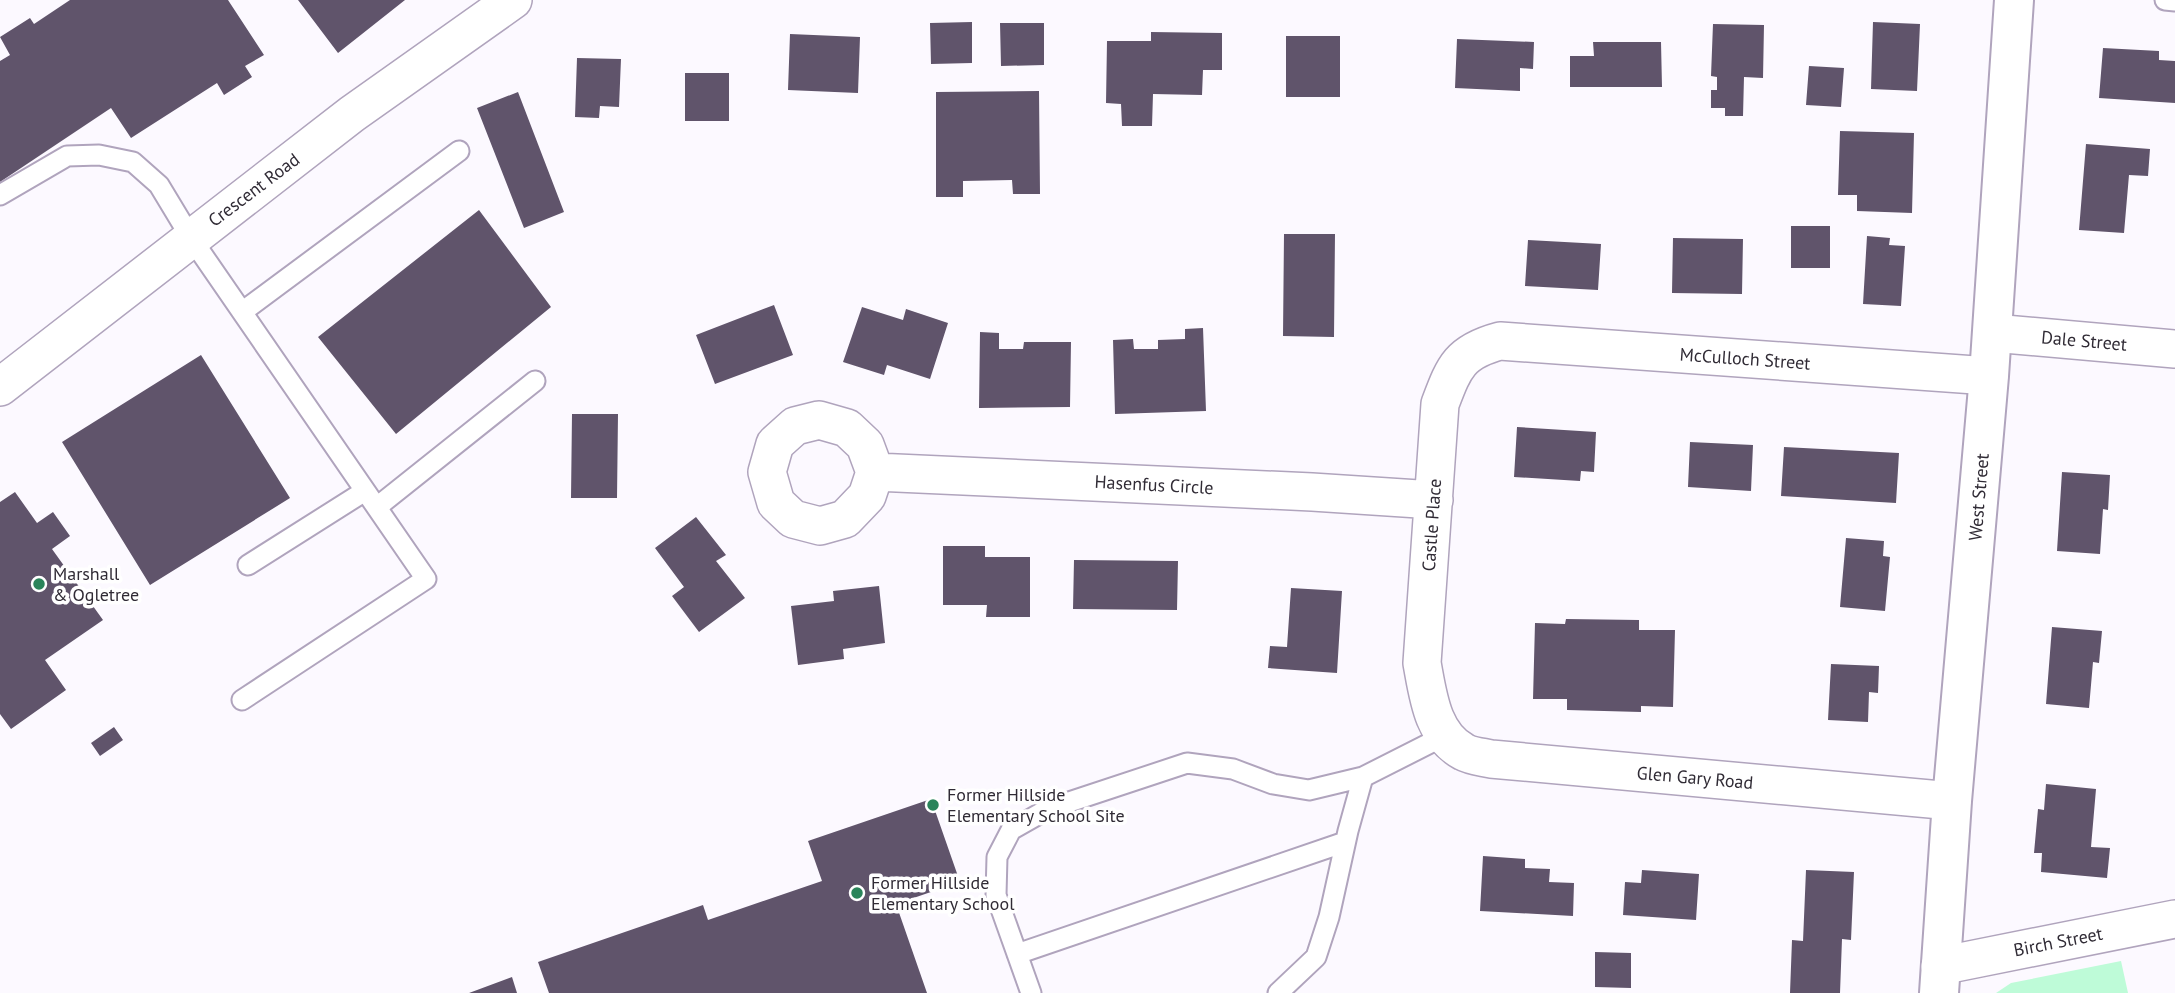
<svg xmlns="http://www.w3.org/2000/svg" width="2175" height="993" font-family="'PT Sans',sans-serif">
  <rect width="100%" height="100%" fill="#fcf9ff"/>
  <!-- green -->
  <path fill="#befbd8" d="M2121,961L2128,993H1996L2011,983Z"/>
  <!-- building -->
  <path fill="#60546b" d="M70,0H228L264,55L245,66L252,77L224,95L217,83L131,138L111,108L0,182V61L10,55L0,37L30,18L34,24Z
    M298,0H405L338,53Z
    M972,22V63L931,64L930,23Z
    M1873,22L1920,24L1917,91L1871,89Z
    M1000,23H1044V65L1001,66Z
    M1713,24L1764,25L1763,78L1744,77L1743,116H1725V108H1711V90H1717V77L1711,76Z
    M1151,32L1222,33V70H1203L1202,95L1153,94L1152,126H1122L1121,104L1106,103L1107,41H1151Z
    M790,34L860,37L858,93L788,90Z
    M1286,36H1340V97H1286Z
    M1457,39L1534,42L1533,69L1520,68V91L1455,88Z
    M1593,42H1661L1662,87H1570V56H1594Z
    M2103,48L2159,51V60L2175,61V103L2099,98Z
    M577,58L621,59L619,107L600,106L599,118L575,117Z
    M1809,66L1844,68L1841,107L1806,105Z
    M685,73H729V121H685Z
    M1039,91L1040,194H1013L1012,180L963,181V197H936V92Z
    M518,92L564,212L524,228L477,108Z
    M1840,131L1914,133L1912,213L1857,211V195H1838Z
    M2086,144L2150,149L2148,176L2129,175L2124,233L2079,230Z
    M479,210L551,307L396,434L318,337Z
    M1791,226H1830V268H1791Z
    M1284,234H1335L1334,337L1283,336Z
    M1867,236L1890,238L1889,245L1905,246L1901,306L1863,304Z
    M1673,238L1743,239L1742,294L1672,293Z
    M1528,240L1601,244L1598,290L1525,286Z
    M774,305L793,355L715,384L696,335Z
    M862,307L903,320L906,309L948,323L930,379L887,365L884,375L843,362Z
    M1203,328L1206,411L1115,414L1113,340L1133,339L1134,349H1158V340L1185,339V329Z
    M980,332L999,333V349H1023L1024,342H1071L1070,407L979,408Z
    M201,355L290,498L150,585L62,442Z
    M572,414H618L617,498H571Z
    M1517,427L1596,432L1594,472L1581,471L1580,481L1514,477Z
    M1690,442L1753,445L1751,491L1688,487Z
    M1784,447L1899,453L1896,503L1781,496Z
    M2062,472L2110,475L2108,510L2103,509L2100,554L2057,551Z
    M15,492L37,523L53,512L70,536L52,549L103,620L45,660L66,690L11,729L0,714V502Z
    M696,517L726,555L716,561L745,598L699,632L672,596L684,587L655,548Z
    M1846,538L1884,541L1883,556L1890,557L1885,611L1840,607Z
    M943,546H985V557H1030V617H986L987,605H943Z
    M1074,560L1178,561L1177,610L1073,609Z
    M879,586L885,643L843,649L844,659L798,665L791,606L834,601L833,591Z
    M1291,588L1342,591L1337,673L1268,668L1270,646L1287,647Z
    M1566,619L1639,620V630H1675L1673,707L1641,706V712L1567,710V699H1533L1535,623L1565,624Z
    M2052,627L2102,631L2099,663L2093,662L2089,708L2046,704Z
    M1831,664L1879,666L1878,693L1869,692L1868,722L1828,720Z
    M114,727L123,740L100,756L91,743Z
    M2046,784L2096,789L2091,847L2110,848L2107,878L2041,872L2042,853H2034L2038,809L2044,810Z
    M931,799L960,882L896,904L927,993H549L538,962L703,905L708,920L822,881L808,841Z
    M1483,856L1525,859V868L1550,869L1549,882L1574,883L1573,916L1480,911Z
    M1642,870L1699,874L1696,920L1623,915L1625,882L1641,883Z
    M1806,870L1854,872L1851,940L1842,939L1840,993H1790L1792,940L1803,941Z
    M1595,952L1631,953V988L1595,987Z
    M512,977L517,993H469Z"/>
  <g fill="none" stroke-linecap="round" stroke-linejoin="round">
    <defs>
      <path id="lane" d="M2165,0L2175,1
        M0,195L67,156L99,155L133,162L159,185L191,238L426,579L242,700
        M242,312L459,151
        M377,507L535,381
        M248,565L365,491
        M1017,954L1345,842
        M1031,993L996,895L997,857L1011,830L1048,809L1187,763L1233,769L1273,784L1309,790L1363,777L1444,736
        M1278,993L1316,957L1329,917L1348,831L1363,777"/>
      <path id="street" d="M1993,333L2175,349
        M0,387L352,114L513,0
        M875,472L865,445L847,428L819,420L795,426L775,444L767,472L776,503L793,519L820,526L845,519L867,496L875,472L1312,492L1434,500
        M1952,801L1491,759C1482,757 1471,756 1464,752C1432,735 1428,695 1422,663L1440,404C1454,367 1459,352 1500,341L1989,376
        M1940,966L2175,919"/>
      <path id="secondary" d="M1939,993L1952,801L1989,376L2014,0"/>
    </defs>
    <!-- lane casing -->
    <use href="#lane" stroke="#b0a4bd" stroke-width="23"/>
    <!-- street casing -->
    <use href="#street" stroke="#b0a4bd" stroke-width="40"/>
    <!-- secondary casing -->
    <use href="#secondary" stroke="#b0a4bd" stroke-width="42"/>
    <!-- lane -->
    <use href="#lane" stroke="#fff" stroke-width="19"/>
    <!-- street -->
    <use href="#street" stroke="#fff" stroke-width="37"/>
    <!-- secondary -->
    <use href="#secondary" stroke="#fff" stroke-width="38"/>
  </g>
  <!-- markers -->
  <g fill="#2a845a" stroke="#fff" stroke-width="2.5">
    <circle cx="39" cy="584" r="7"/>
    <circle cx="933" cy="805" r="7"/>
    <circle cx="857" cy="893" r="7"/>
  </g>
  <g text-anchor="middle" stroke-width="7" stroke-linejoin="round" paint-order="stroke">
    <!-- street labels -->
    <g font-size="18" fill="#302b35" stroke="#fff">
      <text transform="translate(254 190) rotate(-37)" y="6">Crescent Road</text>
      <text transform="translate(2084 341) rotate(5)" y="6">Dale Street</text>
      <text transform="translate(1745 359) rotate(4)" y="6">McCulloch Street</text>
      <text transform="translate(1154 485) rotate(3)" y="6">Hasenfus Circle</text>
      <text transform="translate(1979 497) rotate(-85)" y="6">West Street</text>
      <text transform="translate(1432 525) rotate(-86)" y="6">Castle Place</text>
      <text transform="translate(1695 778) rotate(5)" y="6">Glen Gary Road</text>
      <text transform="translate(2058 942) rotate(-11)" y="6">Birch Street</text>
    </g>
    <!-- poi labels -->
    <g font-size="18" fill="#302b35" stroke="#fff" text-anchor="start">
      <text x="53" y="580">Marshall<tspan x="53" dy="21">&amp; Ogletree</tspan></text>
      <text x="947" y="801">Former Hillside<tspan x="947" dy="21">Elementary School Site</tspan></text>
      <text x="871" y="889">Former Hillside<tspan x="871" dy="21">Elementary School</tspan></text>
    </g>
  </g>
</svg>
